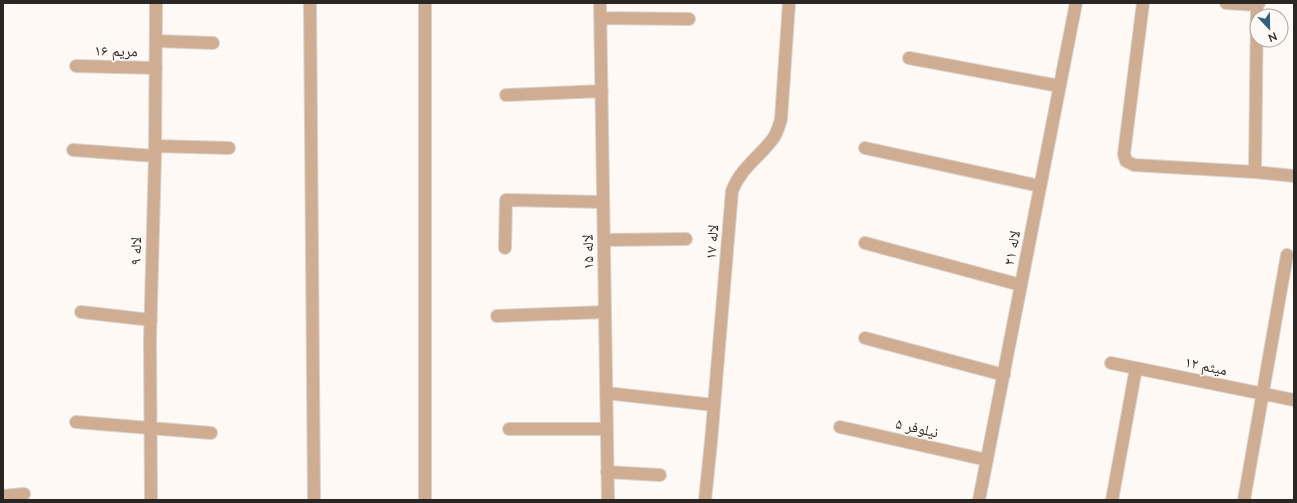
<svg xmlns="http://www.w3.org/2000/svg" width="1297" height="503" font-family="Mulish,'Noto Naskh Arabic',sans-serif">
  <rect width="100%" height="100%" fill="#fff9f5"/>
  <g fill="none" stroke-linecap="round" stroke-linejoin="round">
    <defs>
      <path id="street" d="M310,3L314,500
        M425,3V500
        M600,3L608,500
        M1143,3L1124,154L1126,161L1134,165L1255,172L1294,176
        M1226,3L1257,5
        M600,18L689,19
        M156,41L213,43
        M909,58L1059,86
        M76,66L156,68
        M506,95L602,91
        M155,146L229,148
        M865,148L1040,186
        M73,150L155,156
        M1255,172L1257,5L1259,3
        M604,240L686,239
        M865,243L1021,285
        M505,248L506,200L603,202
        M81,312L151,320
        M497,316L605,312
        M865,338L1004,375
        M1111,363L1294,400
        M606,393L714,405
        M76,422L211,433
        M840,427L987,460
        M509,429H607
        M607,472L660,475
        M3,496L24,494
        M151,500L150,340L155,156L156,3
        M705,500L711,442L732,191C741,168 758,158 772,140C777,134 779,126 781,119L789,3
        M979,500L1076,3
        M1112,500L1136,368
        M1244,500L1287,255"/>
    </defs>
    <!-- street casing -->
    <use href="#street" stroke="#d9d3cf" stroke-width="14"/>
    <!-- street -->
    <use href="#street" stroke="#cfad92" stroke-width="12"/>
  </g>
  <g text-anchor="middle" stroke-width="3.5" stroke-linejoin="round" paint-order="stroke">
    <!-- street labels -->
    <g font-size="15" fill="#2a2624" stroke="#fff9f5">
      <text transform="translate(116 51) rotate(1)" y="5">مریم ۱۶</text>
      <text transform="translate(712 242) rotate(-85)" y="5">لاله ۱۷</text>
      <text transform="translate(1012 248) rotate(-79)" y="5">لاله ۲۱</text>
      <text transform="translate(136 251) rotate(-89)" y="5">لاله ۹</text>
      <text transform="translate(588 252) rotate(-91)" y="5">لاله ۱۵</text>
      <text transform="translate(1206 366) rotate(12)" y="5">میثم ۱۲</text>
      <text transform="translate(917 428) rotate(13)" y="5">نیلوفر ۵</text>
    </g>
  </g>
  <!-- border -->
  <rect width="1297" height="503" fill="none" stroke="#2a2624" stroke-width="8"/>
  <!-- north arrow -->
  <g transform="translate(1269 28) rotate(158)"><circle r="19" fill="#fff9f5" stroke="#aaa5a1"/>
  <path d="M0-3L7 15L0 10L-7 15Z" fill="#30607f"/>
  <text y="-6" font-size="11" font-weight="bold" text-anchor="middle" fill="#2a2624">N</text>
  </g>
</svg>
